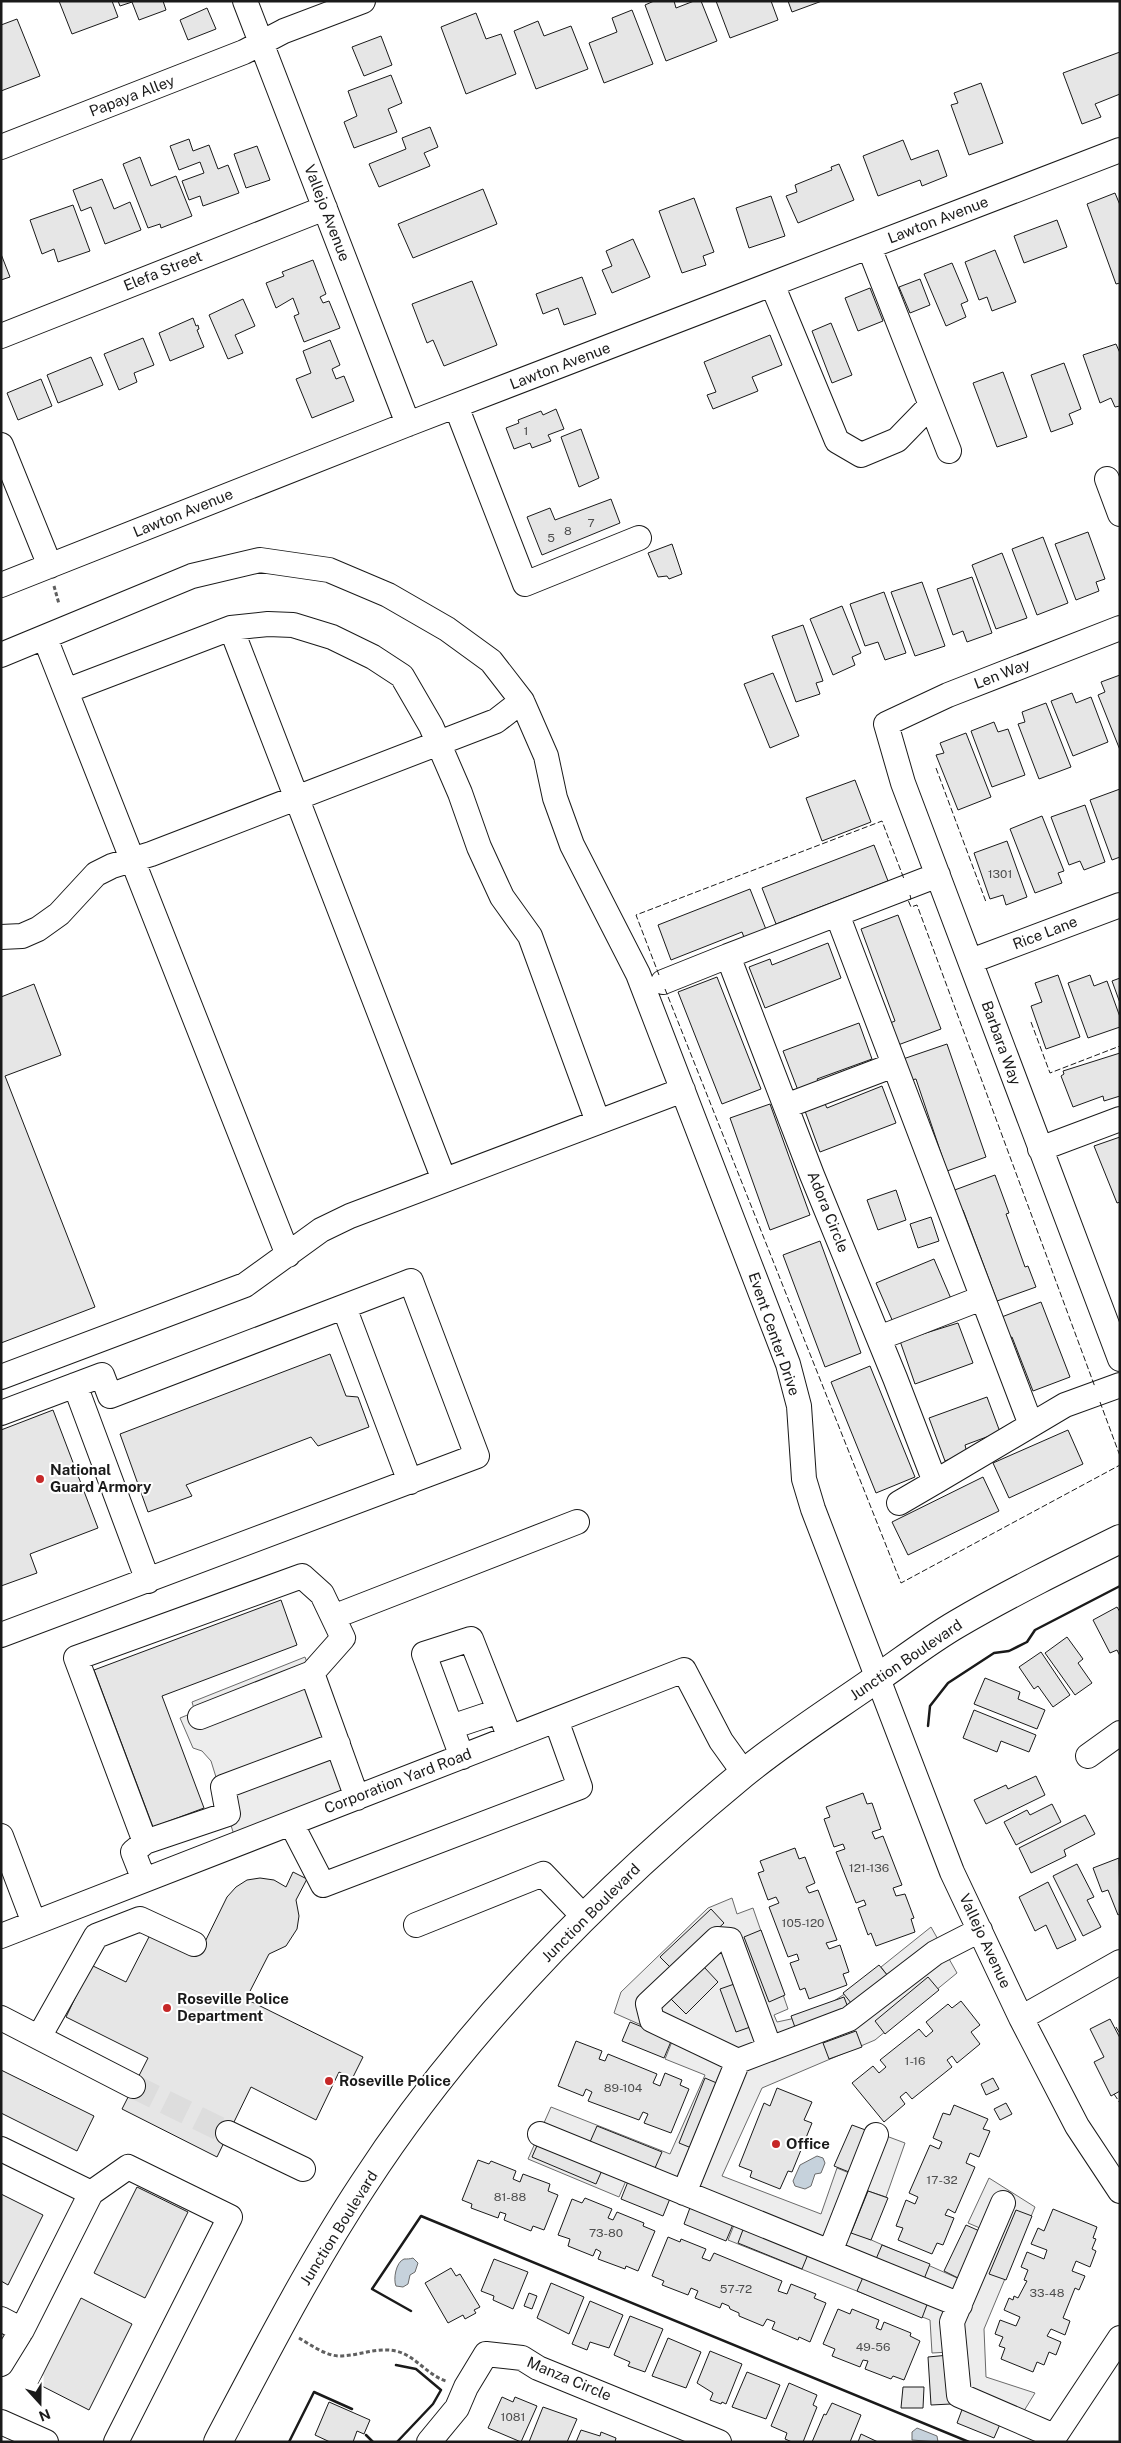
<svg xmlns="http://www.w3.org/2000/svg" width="1121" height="2443" font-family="'Public Sans',sans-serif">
  <rect width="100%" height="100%" fill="#fff"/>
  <!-- parking -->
  <path fill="#ededed" stroke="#6a6a6a" d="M305,1657L354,1791L234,1835L211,1761L202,1751L193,1748L180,1718L195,1712L192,1702Z
    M732,1898L737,1914L753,1908L788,2009L774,2015L777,2022L791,2019L831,2003L846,1993L892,1981L881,1967L931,1927L957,1973L875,2040L762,2088L722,2176L821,2214L837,2168L854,2175L873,2131L905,2143L886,2197L868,2191L851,2231L964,2281L987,2231L968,2223L989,2178L1035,2207L984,2329L986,2377L1035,2393L1014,2427L953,2402L950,2352L932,2353L930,2320L728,2240L736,2220L628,2176L619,2197L528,2159L551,2107L670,2154L705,2075L665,2059L673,2039L614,2013L621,1992L708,1908Z"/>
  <!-- water -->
  <path fill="#c6d2dc" stroke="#6a6a6a" d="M817,2156L823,2158L825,2163L821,2173L815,2174L811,2186L805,2189L795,2186L793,2181L800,2165Z
    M413,2258L418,2263L415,2272L410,2275L408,2284L403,2287L396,2286C393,2279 396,2262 404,2259C407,2259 410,2259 413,2258Z
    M917,2428L937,2436L938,2442L912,2440V2432Z"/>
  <!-- building -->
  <path fill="#e6e6e6" stroke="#1a1a1a" d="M59,1H112L118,17L72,34Z
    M118,1H163L166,10L139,20L132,2L120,6Z
    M654,1H674L676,8L694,1H701L717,41L666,61L645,5Z
    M716,1H771L778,20L730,38Z
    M788,1H822L792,12Z
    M207,8L216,29L188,40L180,20Z
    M632,10L653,64L604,83L589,43L617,32L612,18Z
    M476,13L486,39L501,34L516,74L466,94L441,27Z
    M17,19L40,76L1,91V25Z
    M538,21L544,36L571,26L588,69L536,89L514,31Z
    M381,36L392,65L364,76L352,47Z
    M1120,52V94L1095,104L1101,117L1082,124L1063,73Z
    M391,75L402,103L388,109L397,132L354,148L344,122L357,116L348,91Z
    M981,83L1003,143L969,155L951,105L958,103L954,93Z
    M430,127L438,147L424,153L430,166L379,187L369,164L406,149L402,138Z
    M189,139L193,151L209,145L218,169L228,165L239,193L203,206L200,196L189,200L182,181L204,173L200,162L179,170L170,146Z
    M903,140L911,160L938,150L947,176L922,186L920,180L878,196L863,156Z
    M257,146L270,180L246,188L234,154Z
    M140,157L151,186L176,176L192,216L161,228L160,224L148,228L123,164Z
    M839,164L854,200L798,223L786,196L797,192L795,185L832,170L831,167Z
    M102,179L114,209L130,202L141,230L105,244L91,207L81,211L73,190Z
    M483,189L497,224L413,258L398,224Z
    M1115,193L1120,205V283L1116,284L1087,204Z
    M771,196L785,236L749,248L736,208Z
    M694,198L714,252L703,256L706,265L682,273L659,211Z
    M73,205L90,251L58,262L54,249L42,254L30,220Z
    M1057,220L1067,247L1024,263L1014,236Z
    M633,239L650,277L612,293L602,270L612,266L606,251Z
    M995,250L1016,302L992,311L987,297L979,300L965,262Z
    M1,254L10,277L1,280Z
    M313,260L326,294L320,297L323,303L329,301L340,328L304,342L294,316L299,314L293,298L276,308L266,283L284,276L282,272Z
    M952,263L968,301L961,304L966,317L946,326L924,274Z
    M582,277L596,314L564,325L558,308L543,314L536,294Z
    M920,279L930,305L910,313L899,287Z
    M472,281L497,345L444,366L433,340L427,343L412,304Z
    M870,288L883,321L858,331L845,298Z
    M243,299L255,326L235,335L243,353L228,359L209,315Z
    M193,318L196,326L198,325L199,329L197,330L204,347L170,361L159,333Z
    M831,323L852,375L832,383L812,331Z
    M770,335L782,365L752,377L758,391L713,409L707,395L716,392L704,362Z
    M143,338L154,365L134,373L137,382L119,390L104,354Z
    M330,340L340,365L332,369L336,379L344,376L354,401L312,418L296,379L311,373L303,351Z
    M1116,344L1120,353V406L1115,407L1111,398L1100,403L1083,355Z
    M91,357L103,385L58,403L47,375Z
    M1064,363L1081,409L1069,414L1073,424L1051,432L1031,375Z
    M1003,372L1027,437L997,447L973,383Z
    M41,379L52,406L18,420L7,393Z
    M556,409L564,429L548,435L551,441L532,448L530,443L514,449L506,428L519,423L518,420L541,411L543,415Z
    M581,429L599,478L579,487L561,437Z
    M611,499L620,523L542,555L527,517L550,508L555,520Z
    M1088,532L1105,579L1096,582L1099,591L1076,600L1055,544Z
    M1043,537L1068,603L1037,615L1012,549Z
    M672,544L682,574L669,579L667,576L658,577L648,553Z
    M1002,553L1027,618L996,629L972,565Z
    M972,577L992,633L967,642L963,631L953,635L937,589Z
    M922,582L945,646L915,656L891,592Z
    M884,592L906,653L885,660L878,642L865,646L850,604Z
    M842,606L861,653L852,657L855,665L833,675L810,619Z
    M803,625L823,681L816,683L820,694L796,702L772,636Z
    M773,673L799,736L770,748L744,684Z
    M1120,675V750L1098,695L1105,692L1101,682Z
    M1072,693L1076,703L1091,697L1108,742L1073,756L1051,701Z
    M1046,703L1071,767L1039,779L1018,724L1025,722L1022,712Z
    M994,722L998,732L1008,729L1025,775L992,787L971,731Z
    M966,733L991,797L958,810L936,755L944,753L940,743Z
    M855,780L871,822L822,841L806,798Z
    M1120,789V857L1112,860L1090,800Z
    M1085,805L1105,862L1084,870L1080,861L1069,865L1051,817Z
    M1042,816L1064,871L1058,873L1062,883L1035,893L1010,829Z
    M1007,841L1027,897L1006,905L1003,895L990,899L974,853Z
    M874,845L888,881L776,924L762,888Z
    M750,889L767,932L745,940L742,932L671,960L658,925Z
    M898,915L941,1029L898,1045L890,1023L895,1021L861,929Z
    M828,943L841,978L765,1008L749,967L770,959L772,965Z
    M1058,975L1080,1037L1046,1049L1031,1006L1042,1002L1035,983Z
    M1090,975L1094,986L1107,981L1120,1017V1027L1088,1038L1068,983Z
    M717,977L761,1089L722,1104L678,992Z
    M1120,978V1003L1112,981Z
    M34,984L61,1055L5,1076L95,1307L1,1343V997Z
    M859,1023L872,1059L817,1079L820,1084L799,1093L783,1051Z
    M947,1044L986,1157L947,1171L916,1079L911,1080L903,1059Z
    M1120,1053V1096L1104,1101L1103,1096L1073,1107L1061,1076L1064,1074L1063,1071Z
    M882,1086L896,1123L820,1152L805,1111L825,1104L827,1108Z
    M770,1104L810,1215L770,1230L730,1118Z
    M1120,1137V1202L1117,1203L1094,1146Z
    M995,1175L1009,1213L1006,1214L1025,1267L1028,1266L1036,1287L997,1301L963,1210L959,1211L952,1191Z
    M896,1190L906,1220L878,1230L867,1200Z
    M931,1217L939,1241L918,1248L910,1224Z
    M820,1241L861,1353L825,1367L783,1255Z
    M934,1259L952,1301L893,1322L876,1283Z
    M1041,1302L1070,1377L1033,1391L1012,1337L1007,1339L999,1318Z
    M958,1323L973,1363L915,1384L900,1341Z
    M330,1354L346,1396L358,1397L369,1427L318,1446L311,1437L186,1485L192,1496L148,1512L120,1434Z
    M870,1366L915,1477L876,1493L831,1382Z
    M987,1397L1000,1432L965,1445L967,1453L945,1461L929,1418Z
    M53,1410L98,1528L30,1554L37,1573L1,1586V1430Z
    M1068,1430L1083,1464L1009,1498L993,1463Z
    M983,1477L999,1511L908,1555L892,1522Z
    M281,1600L297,1645L162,1696L204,1808L153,1827L94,1670Z
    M1117,1607L1120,1612V1656L1117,1650L1110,1653L1093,1620Z
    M1067,1637L1083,1659L1078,1663L1092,1683L1075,1695L1045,1653Z
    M1041,1652L1070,1695L1053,1707L1038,1686L1034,1689L1019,1667Z
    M985,1678L1020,1692L1018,1699L1045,1710L1037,1729L974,1704Z
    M974,1710L1036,1735L1029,1752L1001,1741L997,1752L963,1738Z
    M1036,1776L1045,1795L986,1824L974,1800L1006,1785L1008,1789Z
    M863,1793L867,1804L872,1803L881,1829L872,1832L875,1839L883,1836L902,1885L893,1888L896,1896L905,1894L914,1918L911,1919L915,1932L876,1946L871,1933L868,1935L858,1908L866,1905L864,1900L856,1903L836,1852L845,1849L843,1844L834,1847L824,1819L830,1817L826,1807Z
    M1052,1804L1061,1822L1016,1845L1004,1822L1027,1810L1030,1815Z
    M1085,1815L1095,1834L1064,1850L1066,1856L1031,1873L1019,1848Z
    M795,1848L799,1859L805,1857L815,1883L806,1887L809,1893L818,1890L837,1940L826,1943L829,1949L840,1945L849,1972L843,1974L847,1985L809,1999L805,1988L800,1990L790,1963L799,1960L797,1954L788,1957L769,1907L779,1903L776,1897L768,1900L758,1873L764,1871L760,1861Z
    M1119,1858L1120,1914L1118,1915L1108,1890L1102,1892L1093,1868Z
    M1077,1864L1094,1897L1087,1900L1101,1927L1083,1936L1053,1876Z
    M293,1872L307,1879L296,1900L299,1916L297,1929L286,1946L269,1954L246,1999L363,2057L352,2079L339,2072L316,2120L251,2087L217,2157L122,2109L148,2058L66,2017L91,1965L126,1982L152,1931L199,1954L227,1897L236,1887L247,1880L260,1878L274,1880L286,1887Z
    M1048,1882L1076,1940L1057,1949L1046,1925L1035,1931L1019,1897Z
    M711,1909L724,1923L673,1970L660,1957Z
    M761,1930L785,1995L769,2002L744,1937Z
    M879,1965L892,1981L856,2009L843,1993Z
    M704,1967L718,1982L686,2014L671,1999Z
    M928,1977L939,1990L885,2034L875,2021Z
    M740,1982L756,2025L736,2032L720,1989Z
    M844,1997L850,2013L797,2033L791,2016Z
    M961,2001L980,2025L971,2032L980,2044L957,2063L952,2056L947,2060L952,2067L912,2099L906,2092L900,2097L905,2104L884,2122L852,2083L873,2066L879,2073L886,2067L880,2060L919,2029L926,2037L933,2031L926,2022L948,2004L952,2008Z
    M1110,2019L1120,2038V2091L1111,2096L1094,2062L1104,2057L1090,2029Z
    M630,2022L672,2039L664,2058L622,2041Z
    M856,2031L862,2047L829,2059L823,2043Z
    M576,2041L602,2051L599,2059L605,2061L608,2054L657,2074L653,2083L660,2086L665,2073L682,2080L680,2085L689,2089L671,2133L644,2123L648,2114L643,2112L639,2120L588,2101L592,2092L586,2089L583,2096L558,2086Z
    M1,2070L94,2116L77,2151L1,2113Z
    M705,2078L719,2084L694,2149L679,2143Z
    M993,2078L999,2089L986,2095L981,2084Z
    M777,2088L812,2102L804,2120L812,2123L792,2172L788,2171L780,2189L750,2177L752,2171L739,2166L764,2103L770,2106Z
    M1006,2103L1012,2114L1000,2120L994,2109Z
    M954,2105L988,2119L983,2129L990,2131L979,2157L970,2153L966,2163L975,2167L955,2213L948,2209L945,2215L954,2218L943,2245L937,2243L932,2254L898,2240L903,2228L896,2226L906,2200L915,2204L918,2197L909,2193L930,2145L939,2149L942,2142L933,2138L943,2113L950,2115Z
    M852,2125L871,2132L854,2174L834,2166Z
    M597,2126L662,2152L655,2168L590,2142Z
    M539,2141L603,2168L596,2184L532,2157Z
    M478,2160L489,2164L491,2161L516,2171L513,2179L520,2182L523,2174L550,2184L548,2191L558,2195L544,2230L533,2226L531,2231L504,2220L506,2214L500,2212L498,2218L471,2208L472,2204L462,2200Z
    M629,2179L671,2196L663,2216L621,2199Z
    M137,2187L188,2212L145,2298L94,2273Z
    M868,2191L888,2198L871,2240L851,2233Z
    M1,2194L43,2215L8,2285L1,2281Z
    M585,2198L612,2209L608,2218L613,2220L617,2212L644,2223L643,2226L655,2231L638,2271L626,2266L625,2269L598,2259L601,2252L596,2249L593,2256L568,2246L570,2239L558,2235L572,2199L582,2203Z
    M691,2205L734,2222L726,2241L684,2224Z
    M1053,2209L1097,2227L1093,2238L1096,2239L1092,2249L1096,2251L1090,2267L1076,2261L1072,2271L1085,2276L1079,2290L1075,2288L1063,2318L1070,2321L1065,2335L1051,2329L1047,2336L1061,2342L1056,2355L1049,2352L1044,2365L1037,2362L1033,2372L1001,2359L1005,2348L999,2346L1003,2337L995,2334L1000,2320L1016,2326L1020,2317L1004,2310L1009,2298L1013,2300L1014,2296L1018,2298L1027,2281L1024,2280L1028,2270L1021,2267L1027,2252L1044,2259L1047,2250L1031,2244L1038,2228L1044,2231Z
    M1016,2210L1032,2216L1006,2280L989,2274Z
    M966,2225L984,2233L962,2280L944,2271Z
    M744,2227L809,2252L802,2269L738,2243Z
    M668,2237L680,2242L681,2239L706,2249L702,2258L710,2261L714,2253L782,2281L778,2291L787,2294L791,2284L816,2294L814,2298L826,2303L810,2342L799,2337L798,2340L772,2329L775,2322L767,2319L763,2326L739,2316V2313L730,2309L729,2306L722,2303L720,2308L695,2298L698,2291L691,2288L688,2295L662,2285L664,2281L652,2276Z
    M882,2245L930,2264L924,2279L876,2259Z
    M494,2259L528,2272L513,2309L493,2300L494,2296L481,2291Z
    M451,2268L456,2276L460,2274L480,2307L474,2310L476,2313L465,2319L463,2315L448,2323L425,2283Z
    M864,2275L928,2302L922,2318L857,2291Z
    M551,2283L584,2297L569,2334L537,2318Z
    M529,2293L537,2296L532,2309L524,2306Z
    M81,2298L132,2324L89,2410L38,2384Z
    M590,2301L623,2315L609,2348L590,2342L587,2350L572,2344Z
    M838,2309L850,2314L852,2309L879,2320L876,2328L881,2330L884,2322L911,2333L910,2336L920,2341L904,2380L893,2376L891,2379L865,2369L868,2361L863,2360L860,2367L832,2356L835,2349L823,2344Z
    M630,2316L663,2329L645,2372L628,2366L630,2362L614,2355Z
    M668,2338L701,2352L686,2388L652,2376Z
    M710,2351L742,2364L726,2404L722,2402L721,2404L710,2400L713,2393L697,2383Z
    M949,2355L951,2404L931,2405L928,2357Z
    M747,2372L780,2385L766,2419L732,2407Z
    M789,2383L817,2395L813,2405L817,2407L803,2442H792L785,2439L787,2433L771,2426Z
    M903,2387H924L923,2408H901Z
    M502,2397L513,2402L515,2397L537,2406L521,2442L488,2428Z
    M329,2402L370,2420L364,2434L357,2431L353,2442H330L315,2435Z
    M832,2403L861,2415L850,2442H812L824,2414L826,2415Z
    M543,2407L577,2419L567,2442H529Z
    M963,2407L1001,2422L994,2438L957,2423Z
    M581,2430L600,2436L601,2432L616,2438L615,2442H576Z
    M861,2434L878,2442H858Z"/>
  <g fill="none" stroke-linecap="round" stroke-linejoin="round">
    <!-- minor-tunnel -->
    <path stroke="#ddd" stroke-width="24" stroke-dasharray="24 12" stroke-linecap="butt" d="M133,2086L228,2133"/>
    <defs>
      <path id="minor" d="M245,1L408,424
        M1,147L244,52L284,31L363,1
        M869,247L949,451
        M772,284L837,441L861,455L897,440L931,405
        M1,336L325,208
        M456,406L525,584L639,538
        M1,445L50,566
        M1107,479L1120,514
        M1,585L408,424L1120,150
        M231,628L444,1180
        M1120,628L948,695L886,724L903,783L1120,1359
        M45,638L288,1255
        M1,655L192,576L260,560L329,570L388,595L447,629L491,661L522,701L546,756L555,798L572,845L638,974L788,1364L799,1406L804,1479L813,1509L952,1872L1021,2018L1077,2126L1120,2191
        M66,691L231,628L268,624L293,625L332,637L373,657L402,676L431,726L460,793L479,847L502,897L530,936L598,1122
        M938,875L728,956L812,1175L895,1378L935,1482L1065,1405L1120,1385
        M837,914L1031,1425
        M1,937L22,936L38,929L59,914L96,874L112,866L151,854L496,721L522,701
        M971,961L1120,905
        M663,982L728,956
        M786,1106L894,1065
        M1040,1149L1120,1119
        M344,1307L410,1482
        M879,1338L982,1298
        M1,1377L245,1285L321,1230L350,1216L683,1090
        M75,1385L148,1581
        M1,1413L102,1375L110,1396L411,1281L477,1456L1,1635
        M899,1503L935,1482
        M333,1617L577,1522
        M200,1717L312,1673L357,1798
        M451,1727L499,1711
        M1088,1756L1120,1733
        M462,1757L424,1654L471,1639L510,1738
        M291,1823L323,1885L580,1787L556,1720
        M1,1836L34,1923
        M145,1842L76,1658L302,1576L322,1594L343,1638L312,1673
        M144,1880L133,1852L145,1842L228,1814L223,1787L338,1744
        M416,1925L543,1874L585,1918
        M1,1936L684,1670L721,1741L744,1773
        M1,2018L133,2086
        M1021,2018L1120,1962
        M39,2037L96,1936L140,1919L194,1944
        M738,2061L652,2020L648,2004L717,1939L730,1940L770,2049
        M228,2133L303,2169
        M540,2134L960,2305
        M1,2149L91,2193L22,2330
        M91,2193L128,2167L230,2217L116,2442
        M684,2193L738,2061L849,2019L935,1953L980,1930
        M1003,2203L952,2322L959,2395L1054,2436
        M830,2252L876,2135
        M1,2319L22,2330L1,2364
        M1,2422L46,2442
        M429,2442L457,2408L466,2387L486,2354L522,2358L538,2368L719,2442
        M1051,2442L1120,2338"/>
      <path id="major" d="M218,2442C264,2355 309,2267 363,2185C464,2029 600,1892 743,1774C782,1742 824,1715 866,1686C896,1666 926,1642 957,1624C1010,1593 1065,1566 1120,1539"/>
    </defs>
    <!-- minor casing -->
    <use href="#minor" stroke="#1a1a1a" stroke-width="26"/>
    <!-- major casing -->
    <use href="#major" stroke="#1a1a1a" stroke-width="30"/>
    <!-- path -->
    <path stroke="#5f5f5f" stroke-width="3" stroke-dasharray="4 2.5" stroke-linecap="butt" d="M54,586L59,604
      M299,2338C311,2345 327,2357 342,2356C361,2355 377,2347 396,2351C416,2356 427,2375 446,2381"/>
    <!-- minor -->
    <use href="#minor" stroke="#fff" stroke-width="24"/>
    <!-- major -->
    <use href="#major" stroke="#fff" stroke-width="28"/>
    <!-- fence -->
    <path stroke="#1a1a1a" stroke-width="1" stroke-dasharray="6 2.5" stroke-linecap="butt" d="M936,768L986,902
      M910,895L911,899L908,900L911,907L917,905L1095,1387
      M659,975L636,915L882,821L904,879
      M665,989L901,1583L1120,1465
      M1031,1022L1050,1073L1120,1046
      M1100,1402L1120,1456
      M1116,2027L1120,2034
      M1114,2094L1120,2103"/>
    <!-- wall -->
    <path stroke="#1a1a1a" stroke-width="2.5" d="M928,1726L930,1706L948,1683L994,1653L1009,1651L1027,1642L1035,1630L1120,1586
      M411,2311L372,2289L421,2216L969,2442
      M396,2365L416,2369L441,2390L433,2404L397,2442
      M366,2435L373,2442
      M289,2442L314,2392L352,2409"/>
  </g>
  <!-- markers -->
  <g fill="#c62828" stroke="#fff" stroke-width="2">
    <circle cx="40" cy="1479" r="5"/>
    <circle cx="167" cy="2008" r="5"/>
    <circle cx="329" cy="2081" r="5"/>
    <circle cx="776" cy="2144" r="5"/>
  </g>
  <g text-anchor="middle" stroke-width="4" stroke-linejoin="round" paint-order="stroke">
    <!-- number labels -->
    <g font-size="12" fill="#4d4d4d">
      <text x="526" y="435">1</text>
      <text x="591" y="527">7</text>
      <text x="568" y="535">8</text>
      <text x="551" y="542">5</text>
      <text x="1000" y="878">1301</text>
      <text x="869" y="1872">121-136</text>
      <text x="803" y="1927">105-120</text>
      <text x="915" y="2065">1-16</text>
      <text x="623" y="2092">89-104</text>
      <text x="942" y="2184">17-32</text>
      <text x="510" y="2201">81-88</text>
      <text x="606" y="2237">73-80</text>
      <text x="736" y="2293">57-72</text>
      <text x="1047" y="2297">33-48</text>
      <text x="873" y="2351">49-56</text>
      <text x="513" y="2421">1081</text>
    </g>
    <!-- street labels -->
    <g font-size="15" fill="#1a1a1a" stroke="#fff">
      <text transform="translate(132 96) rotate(-21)" y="5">Papaya Alley</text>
      <text transform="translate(327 213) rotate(69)" y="5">Vallejo Avenue</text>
      <text transform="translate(938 220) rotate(-21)" y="5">Lawton Avenue</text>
      <text transform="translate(163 271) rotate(-22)" y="5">Elefa Street</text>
      <text transform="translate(560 366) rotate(-21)" y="5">Lawton Avenue</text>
      <text transform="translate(183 513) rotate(-22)" y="5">Lawton Avenue</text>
      <text transform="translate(1002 674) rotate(-21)" y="5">Len Way</text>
      <text transform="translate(1045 933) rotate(-21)" y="5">Rice Lane</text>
      <text transform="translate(1001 1043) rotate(70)" y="5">Barbara Way</text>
      <text transform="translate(828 1212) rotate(68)" y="5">Adora Circle</text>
      <text transform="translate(774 1334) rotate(71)" y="5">Event Center Drive</text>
      <text transform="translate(906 1660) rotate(-34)" y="5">Junction Boulevard</text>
      <text transform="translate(398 1781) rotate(-21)" y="5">Corporation Yard Road</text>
      <text transform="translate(591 1913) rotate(-45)" y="5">Junction Boulevard</text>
      <text transform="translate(985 1941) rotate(65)" y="5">Vallejo Avenue</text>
      <text transform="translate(339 2228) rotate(-58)" y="5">Junction Boulevard</text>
      <text transform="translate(569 2379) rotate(23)" y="5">Manza Circle</text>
    </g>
    <!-- poi labels -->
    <g font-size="15" font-weight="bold" fill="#1a1a1a" stroke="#fff" text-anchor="start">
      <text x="50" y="1475">National<tspan x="50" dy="17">Guard Armory</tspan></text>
      <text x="177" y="2004">Roseville Police<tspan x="177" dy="17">Department</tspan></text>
      <text x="339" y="2086">Roseville Police</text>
      <text x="786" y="2149">Office</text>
    </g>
  </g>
  <!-- border -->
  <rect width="1121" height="2443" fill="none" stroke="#1a1a1a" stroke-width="5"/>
  <!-- north arrow -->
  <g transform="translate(40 2403) rotate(159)" stroke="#ffffff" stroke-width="4" paint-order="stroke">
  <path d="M0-4L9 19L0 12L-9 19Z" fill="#1a1a1a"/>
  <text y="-8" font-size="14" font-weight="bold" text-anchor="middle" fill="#1a1a1a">N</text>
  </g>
</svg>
